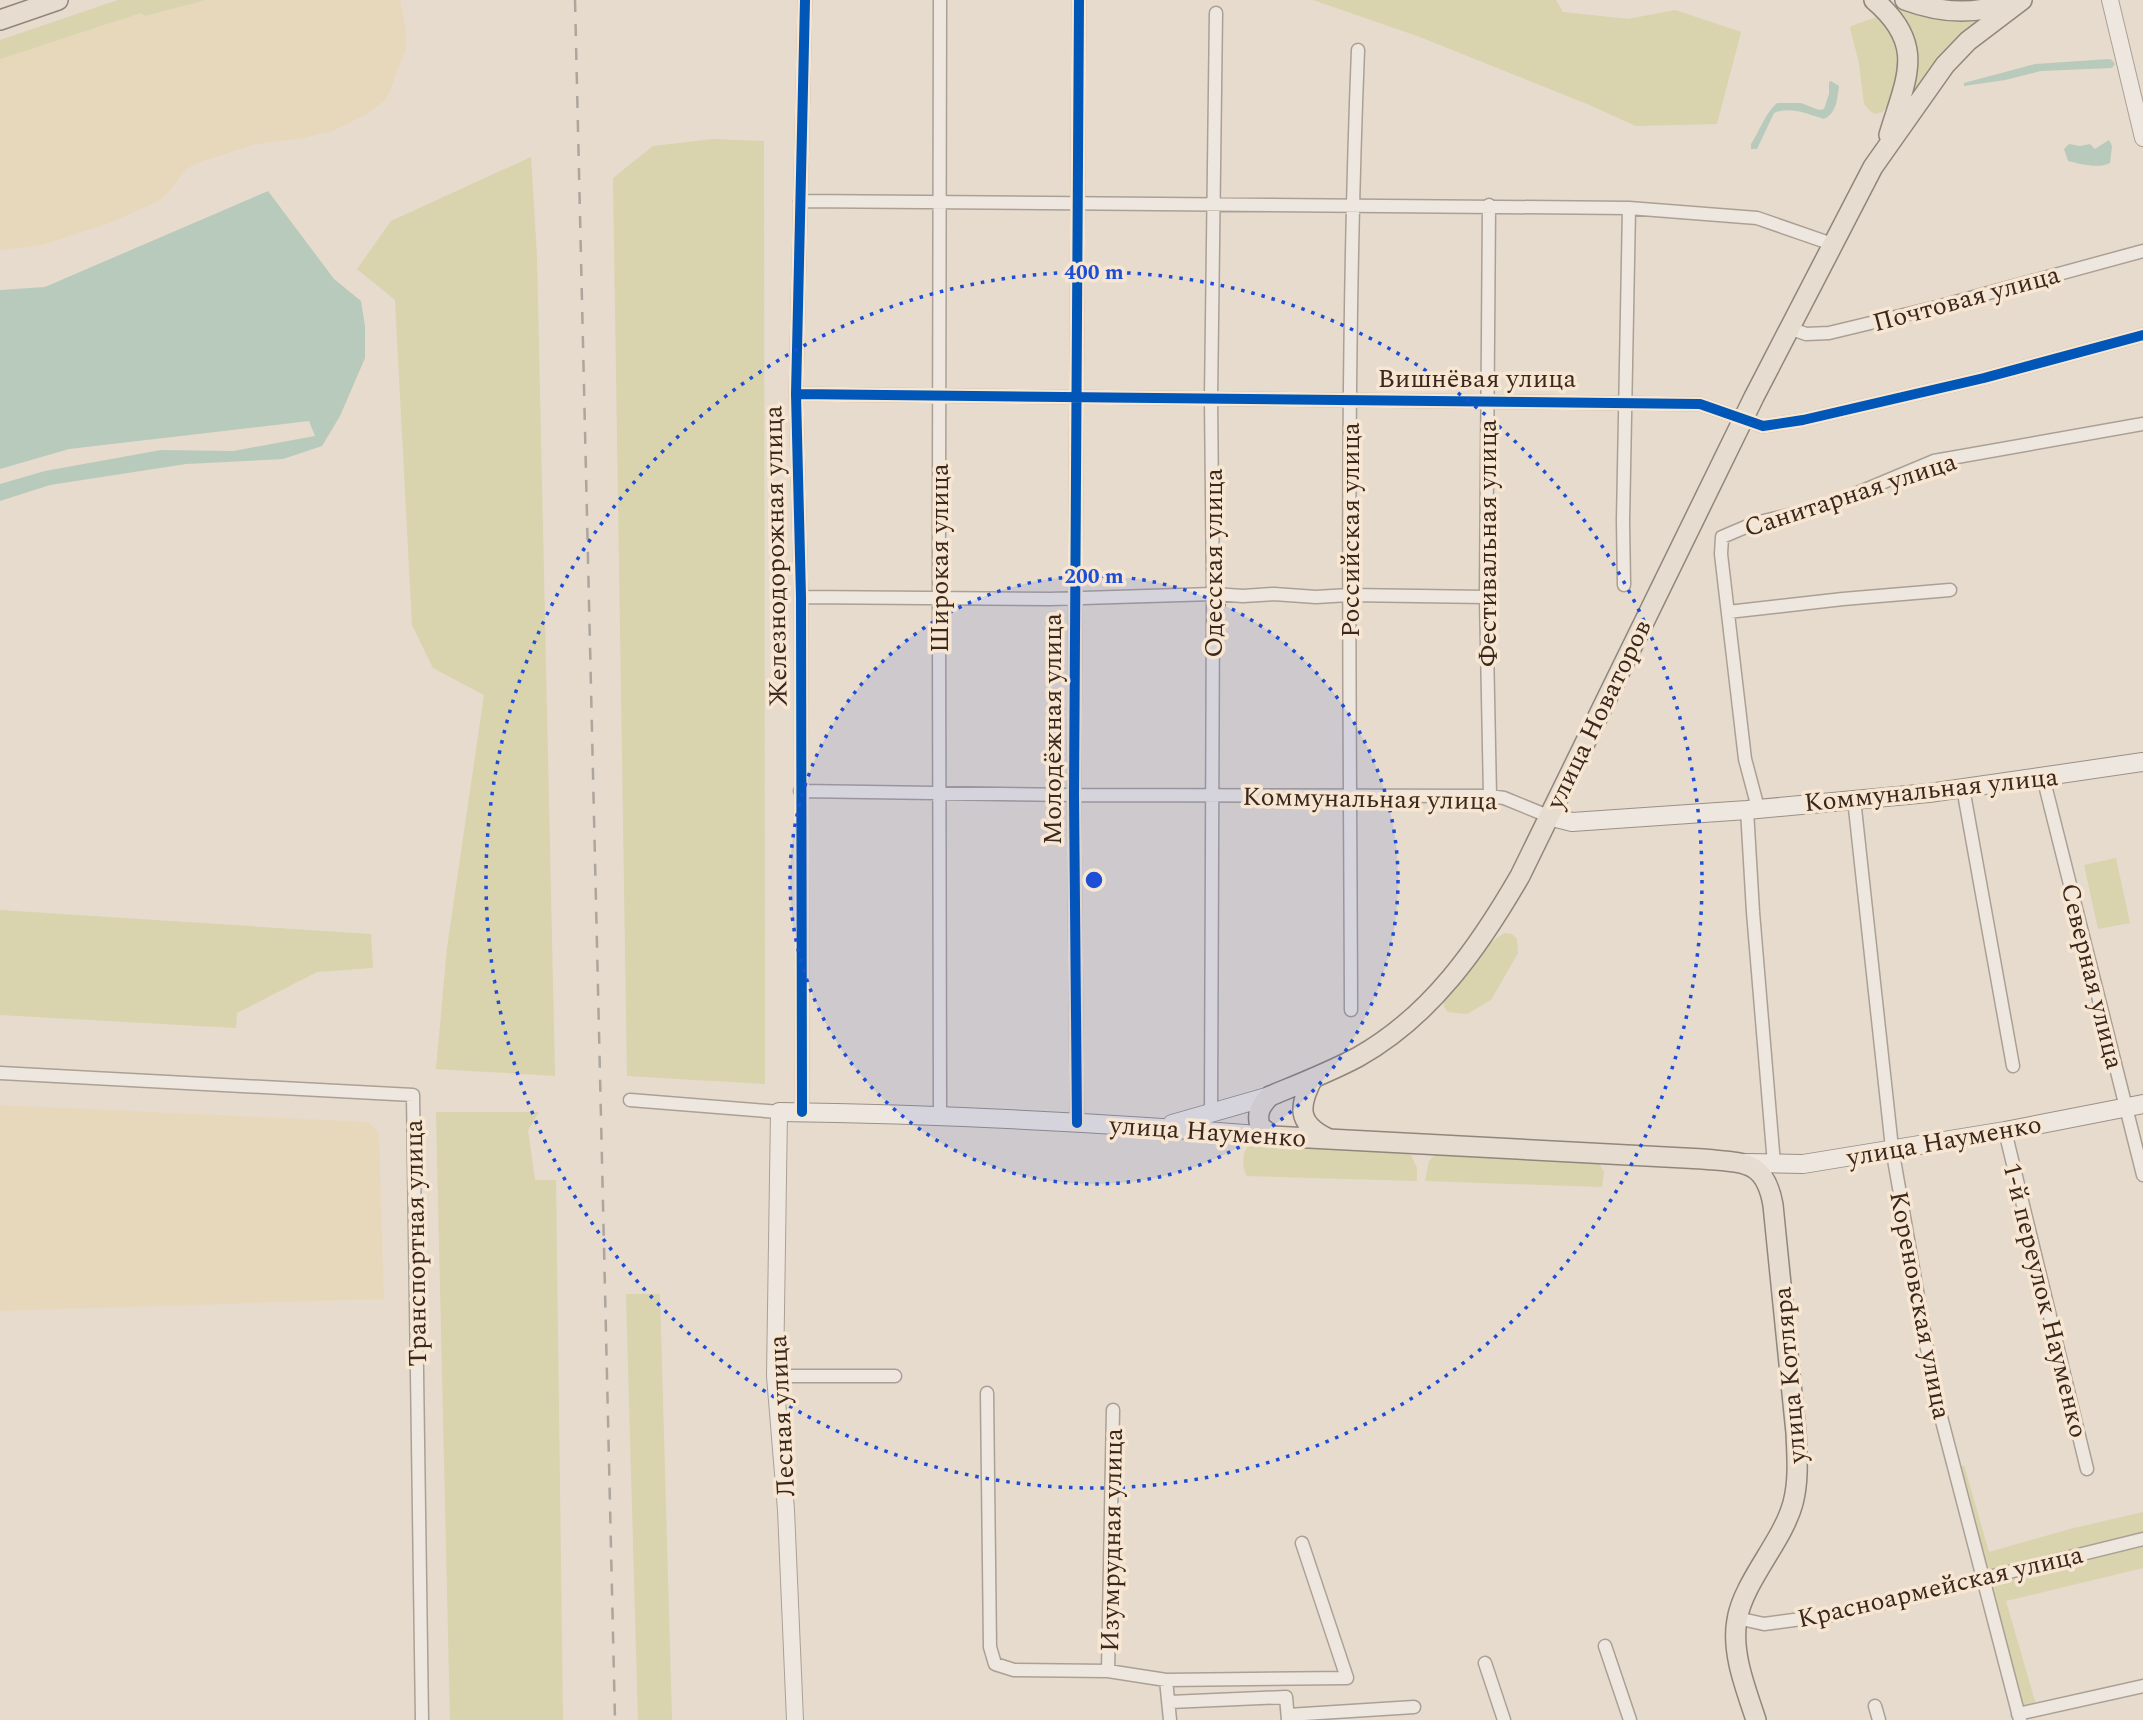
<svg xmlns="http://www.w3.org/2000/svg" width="2143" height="1720" font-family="Spectral,serif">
  <rect width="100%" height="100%" fill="#e6dbcc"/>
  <!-- farmland -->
  <path fill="#e7d8bc" d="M206,0H400L406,31V48L389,93L384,101L367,114L333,131L298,139L256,144L203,161L188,168L162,199L112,222L42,245L0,250V59L142,13L146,16Z
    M0,1105L368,1122L379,1133L384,1299L0,1311Z"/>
  <!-- green -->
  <path fill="#d9d3ae" d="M118,0H206L145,16L141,13L0,59V40Z
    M1313,0H1556L1563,12L1628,19L1675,10L1741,32L1717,124L1636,126L1587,104L1420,37Z
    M1895,5L1938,17L1983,18L1959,36L1938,60L1906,107C1921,65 1923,42 1895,5Z
    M1880,16L1903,50L1899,85L1883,112L1875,114L1870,111L1864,104L1859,63L1850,28L1851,26Z
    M713,139L764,141L765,1084L627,1076L613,178L653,146Z
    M531,157L537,257L555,1076L436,1069L447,948L484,695L433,668L412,625L395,300L357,269L391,221Z
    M2116,858L2130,923L2098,929L2084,865Z
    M0,910L371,934L373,968L317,972L237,1013L236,1028L0,1015Z
    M1505,933L1512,934L1517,939L1518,953L1491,1000L1467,1014L1448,1012L1444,1007V998C1458,982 1488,940 1505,933Z
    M436,1112H539L528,1130L535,1180H556L563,1720H450Z
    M1248,1146L1401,1152L1411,1155L1417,1168V1181L1247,1176C1242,1169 1242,1153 1248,1146Z
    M1436,1154L1599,1163L1604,1172L1602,1187L1425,1181L1429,1161Z
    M626,1294H660L672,1720H638Z
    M1964,1465L1989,1552L2070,1529L2143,1512V1535L1991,1571L1984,1568L1958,1469Z
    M2143,1542V1568L2006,1601L2036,1705L2023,1707L2021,1705L1989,1583Z"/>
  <!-- water -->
  <path fill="#b8cabc" d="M2109,59L2112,60L2115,64L2112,68L2041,71L2005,80L1964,86V83L2035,64Z
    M1831,81L1839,86C1837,99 1837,113 1824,119C1807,114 1791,106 1774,113L1757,149H1751V144C1760,130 1765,114 1777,103H1801L1819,110L1824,109L1829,94V82Z
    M2109,140L2112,146L2110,163C2098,169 2081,164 2068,161L2064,149L2069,144L2080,146L2090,144L2095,149Z
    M268,191L334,279L361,301L365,326V358L340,416L322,446L283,459L186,464L50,485L0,501V484L45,471L161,450L233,451L315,436L309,421L69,449L0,469V290L45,287Z"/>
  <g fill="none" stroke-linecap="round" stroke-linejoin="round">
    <defs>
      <path id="minor" d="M800,201L1629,208L1757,218L1832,244
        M1489,205L1486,597L1490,796
        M1789,328L1806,334L1829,333L1937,307L2143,251
        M796,394L1700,404L1763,426L1803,420L1984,378L2143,335
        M1624,585L1623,521L1629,208
        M801,597L1050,599L1213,594L1243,596L1274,594L1316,597L1349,595L1486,597
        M1728,612L1843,599L1950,590
        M2043,777L2143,1175
        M1963,788L2013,1066
        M800,791L1074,795L1490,796L1504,798L1548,816
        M1854,799L1892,1148L1935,1394L2020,1720
        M1758,808L1745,759L1721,554L1722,537L1755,523L1824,507L1934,461L2143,424
        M1747,810L1753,912L1774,1164
        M1351,1010C1350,690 1345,370 1358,50
        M0,1073L413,1095L422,1720
        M630,1100L779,1112
        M802,1112L801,597L796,394L805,0
        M1211,1113L1213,594L1211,398L1216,13
        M940,1115C937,743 940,372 940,0
        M1077,1123L1074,795L1079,0
        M2005,1131L2087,1469
        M775,1376H895
        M987,1393L990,1647L995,1664L1014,1670L1108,1671L1166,1680L1347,1678L1302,1543
        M1737,1618L1764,1624L1839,1614L2143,1539
        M1605,1646L1630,1720
        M1485,1663L1504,1720
        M1108,1671L1113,1410
        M1166,1680L1170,1720
        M1170,1702L1286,1697L1288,1720
        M1875,1706L1879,1720
        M2018,1714L2143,1686
        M1288,1715L1414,1707"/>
      <path id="tertiary" d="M2110,0L2143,138
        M779,1112L775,1376L786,1510L795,1720"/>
      <path id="secondary" d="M1548,816L1572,822L1747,810L1929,793L2143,762
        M779,1112C944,1114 1108,1123 1272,1136
        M1172,1124L1270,1096
        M1745,1163L1803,1164L2005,1131L2143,1104"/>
      <path id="primary" d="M1874,0C1927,45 1906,78 1889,135
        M1905,0C1940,13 1978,16 2013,0
        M0,20L58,0
        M1313,1078C1299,1105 1296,1123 1327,1138
        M1756,1720C1746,1689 1731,1653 1737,1620C1743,1582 1783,1541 1793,1503C1799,1480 1797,1457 1796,1433L1773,1205C1765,1159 1743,1163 1703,1159L1272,1136L1260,1126C1256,1113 1261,1105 1270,1096C1299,1084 1330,1072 1358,1057C1431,1016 1479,947 1520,876L1754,397L1873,167L1945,65L1968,41L2022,0"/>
    </defs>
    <!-- minor casing -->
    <use href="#minor" stroke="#aba096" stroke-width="15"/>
    <!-- tertiary casing -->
    <use href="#tertiary" stroke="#aba096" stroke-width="18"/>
    <!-- secondary casing -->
    <use href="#secondary" stroke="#9b9086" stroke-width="20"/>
    <!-- primary casing -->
    <use href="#primary" stroke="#91867c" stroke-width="22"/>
    <!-- minor -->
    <use href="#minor" stroke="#eee7df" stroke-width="12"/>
    <!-- tertiary -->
    <use href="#tertiary" stroke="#eee7df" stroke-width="16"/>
    <!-- secondary -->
    <use href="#secondary" stroke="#eee7df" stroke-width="18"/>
    <!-- primary -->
    <use href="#primary" stroke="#e6dccf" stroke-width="19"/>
    <!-- rail -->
    <path stroke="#ada69f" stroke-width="2.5" stroke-dasharray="12 12" stroke-linecap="butt" d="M575,0L615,1720"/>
    <defs>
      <path id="cycleway" d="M796,394L1700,404L1763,426L1803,420L1984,378L2143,335
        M802,1112L801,597L796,394L805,0
        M1077,1123L1074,795L1079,0"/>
    </defs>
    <!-- cycleway casing -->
    <use href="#cycleway" stroke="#f7e7d2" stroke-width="15"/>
    <!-- cycleway -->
    <use href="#cycleway" stroke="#0057b8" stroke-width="10"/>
  </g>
  <!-- distance rings -->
  <circle cx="1094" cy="880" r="304" fill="#1d4ed8" fill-opacity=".12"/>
  <g fill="none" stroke="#1d4ed8" stroke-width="3.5" stroke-dasharray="3.5 7">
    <circle cx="1094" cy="880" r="304"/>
    <circle cx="1094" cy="880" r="608"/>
  </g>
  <g text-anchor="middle" stroke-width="7" stroke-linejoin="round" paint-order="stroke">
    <!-- street labels -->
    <g font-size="26" fill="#3b271d" stroke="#f7e7d2">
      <text transform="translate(1966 298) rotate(-15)" y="9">Почтовая улица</text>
      <text x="1477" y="387">Вишнёвая улица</text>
      <text transform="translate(1850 494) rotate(-18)" y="9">Санитарная улица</text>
      <text transform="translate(1350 530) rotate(-90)" y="9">Российская улица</text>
      <text transform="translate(1487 543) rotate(-90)" y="9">Фестивальная улица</text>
      <text transform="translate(775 556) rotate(-91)" y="9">Железнодорожная улица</text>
      <text transform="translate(939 558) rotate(-90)" y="9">Широкая улица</text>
      <text transform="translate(1213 563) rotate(-90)" y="9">Одесская улица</text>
      <text transform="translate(1598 714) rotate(-64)" y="9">улица Новаторов</text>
      <text transform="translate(1052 729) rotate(-90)" y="9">Молодёжная улица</text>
      <text transform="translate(1931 789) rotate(-6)" y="9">Коммунальная улица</text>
      <text transform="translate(1370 798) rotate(1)" y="9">Коммунальная улица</text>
      <text transform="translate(2093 976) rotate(76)" y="9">Северная улица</text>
      <text transform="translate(1208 1131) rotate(4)" y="9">улица Науменко</text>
      <text transform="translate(1944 1140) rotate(-10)" y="9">улица Науменко</text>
      <text transform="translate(415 1243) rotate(-91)" y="9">Транспортная улица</text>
      <text transform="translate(2046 1300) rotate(76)" y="9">1-й переулок Науменко</text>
      <text transform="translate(1921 1305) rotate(79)" y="9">Кореновская улица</text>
      <text transform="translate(1789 1375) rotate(-95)" y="9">улица Котляра</text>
      <text transform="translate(781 1416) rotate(-93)" y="9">Лесная улица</text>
      <text transform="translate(1111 1540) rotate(-89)" y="9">Изумрудная улица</text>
      <text transform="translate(1940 1586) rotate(-13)" y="9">Красноармейская улица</text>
    </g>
  </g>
  <circle cx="1094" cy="880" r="10" fill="#1d4ed8" stroke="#f7e7d2" stroke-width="3.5"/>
  <g font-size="21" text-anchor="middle" font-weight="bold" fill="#1d4ed8" stroke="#f7e7d2" stroke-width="7" stroke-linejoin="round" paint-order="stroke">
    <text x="1094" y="279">400 m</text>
    <text x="1094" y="583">200 m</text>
  </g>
</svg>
